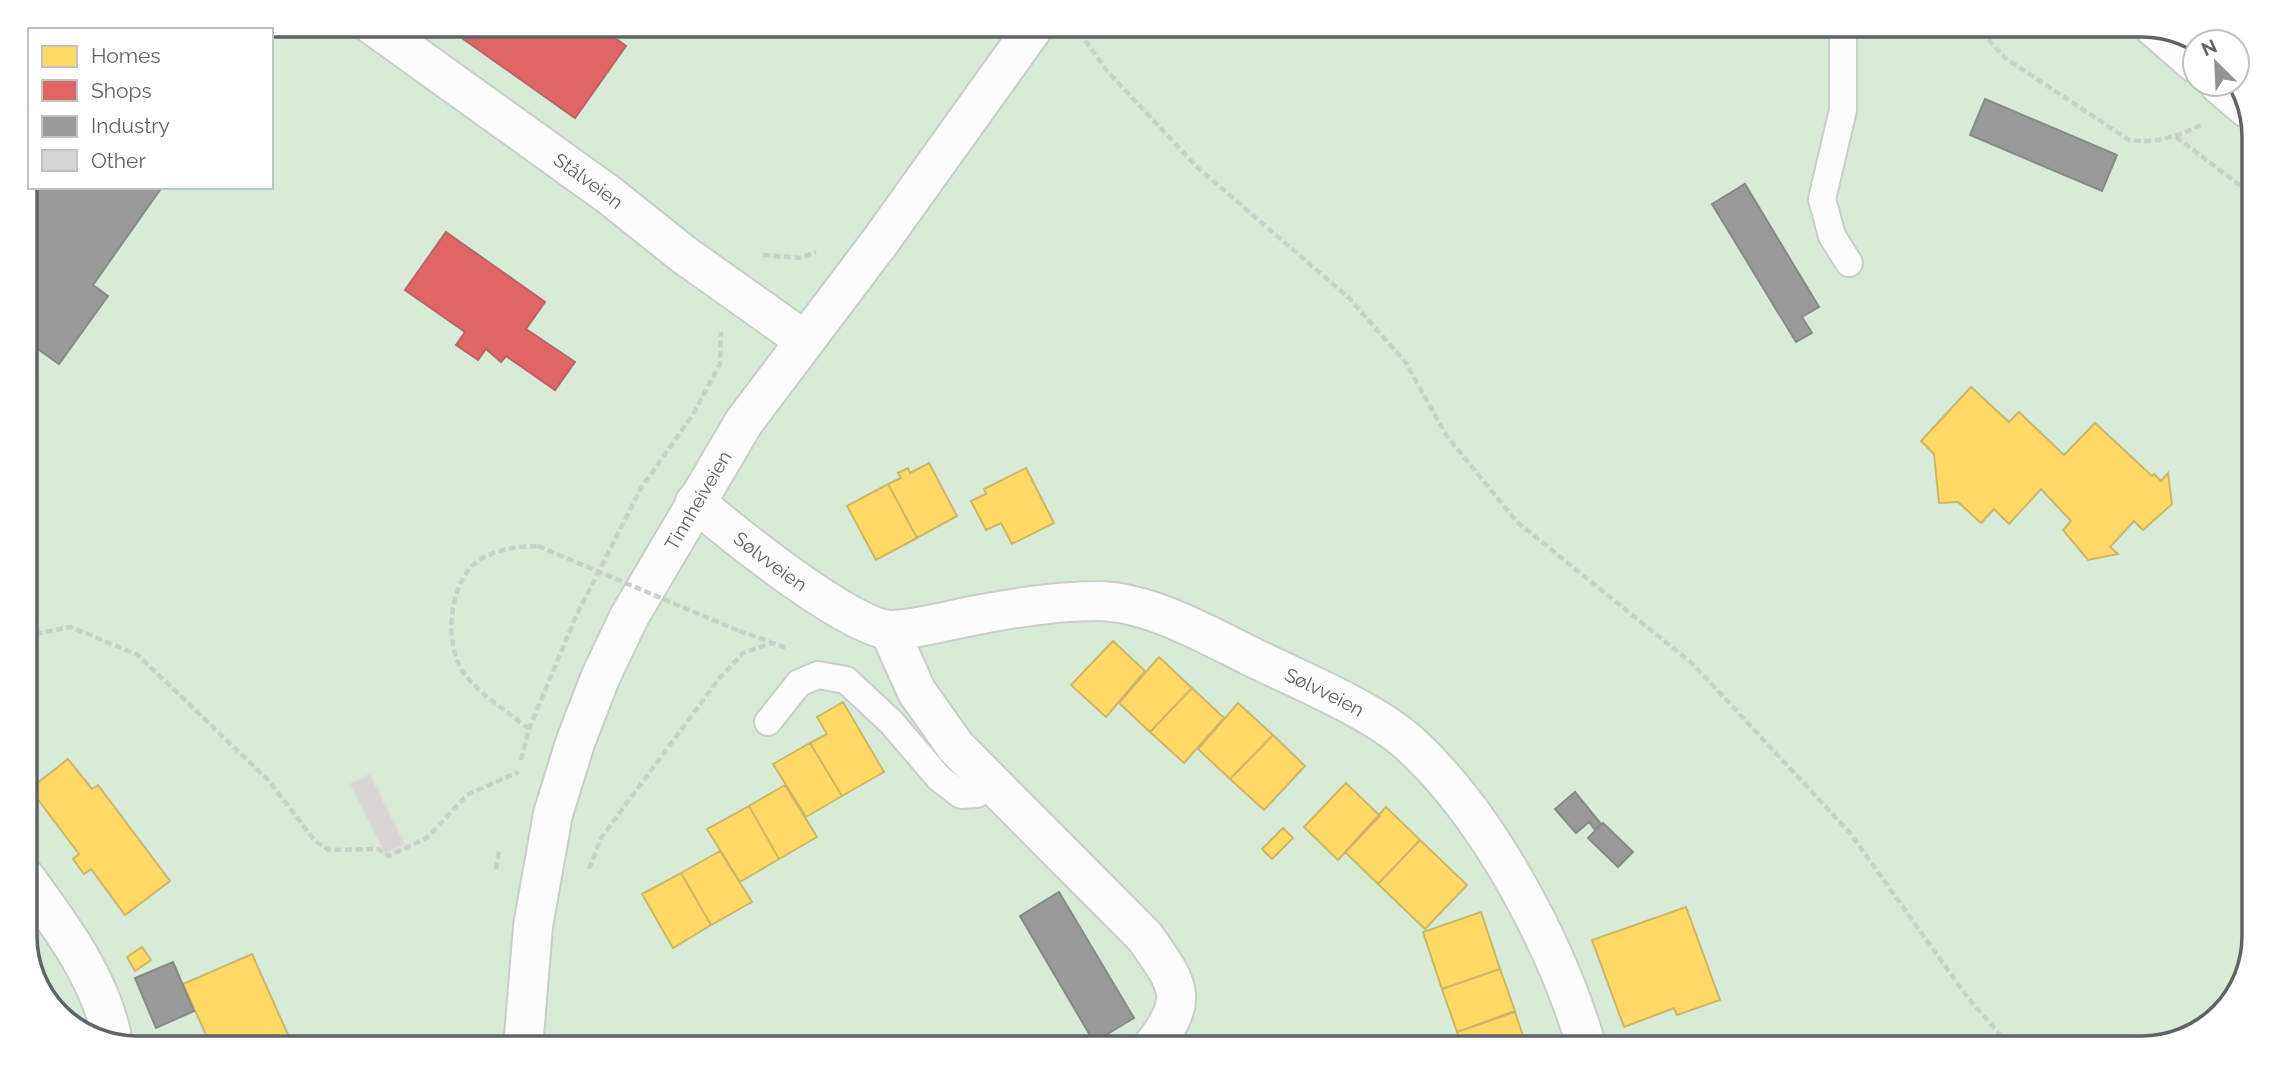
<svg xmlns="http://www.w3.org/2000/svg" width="2279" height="1073" font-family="Raleway,sans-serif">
  <rect width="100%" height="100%" fill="#efeeea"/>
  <!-- green -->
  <path fill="#d8ebd6" d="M137,24H2142L2195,42V84H2237V79L2254,130V936L2243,986L2204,1030L2143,1048H137L87,1037L44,999L25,944V130L30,119V187H271V30H124Z"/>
  <!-- homes -->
  <path fill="#ffd966" stroke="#cfb667" stroke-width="2" d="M1971,387L2009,422L2019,412L2064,455L2095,423L2152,476L2154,474L2161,481L2168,473L2172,504L2143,530L2134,521L2110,547L2118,554L2088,560L2063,530L2071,521L2041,489L2009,524L1994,509L1981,523L1958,502L1939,503L1934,454L1921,441Z
    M929,463L957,516L917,538L888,484L901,478L898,473L908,468L910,473Z
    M1026,468L1054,523L1012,544L1001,523L986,530L971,501L986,494L984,489Z
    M888,484L917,538L876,560L847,506Z
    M1113,641L1145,671L1106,717L1071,685Z
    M1159,657L1192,688L1150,732L1119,703Z
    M1192,688L1224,718L1184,763L1150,732Z
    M843,702L884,772L842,796L810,743L827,734L817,717Z
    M1238,703L1273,735L1230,779L1198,749Z
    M1273,735L1305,766L1264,810L1230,779Z
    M810,743L842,796L806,817L773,764Z
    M68,759L92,789L98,785L170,881L125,915L91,869L84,874L73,859L79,854L30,789Z
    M1346,783L1380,816L1338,860L1304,827Z
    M785,785L817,837L779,859L749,806Z
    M749,806L779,859L740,882L707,829Z
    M1386,807L1420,840L1378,884L1345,852Z
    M1283,828L1293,838L1272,859L1262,849Z
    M1420,840L1467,885L1425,929L1378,884Z
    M720,851L752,902L711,925L681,873Z
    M681,873L711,925L673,948L642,894Z
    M1686,907L1720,1000L1677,1015L1674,1008L1624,1027L1592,940Z
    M1481,912L1500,969L1442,989L1423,932Z
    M142,947L151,960L135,971L127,957Z
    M252,954L289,1037L272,1044L274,1048H212L183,984Z
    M1500,969L1515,1011L1457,1032L1442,989Z
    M1515,1012L1527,1048H1463L1457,1032Z"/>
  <!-- shops -->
  <path fill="#e06666" stroke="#b96567" stroke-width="2" d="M442,24H595L626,46L575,118Z
    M446,232L545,302L526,329L575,362L555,390L506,356L501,362L486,349L478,360L456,345L465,332L405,290Z"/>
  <!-- industry -->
  <path fill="#999" stroke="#88898a" stroke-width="2" d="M1985,99L2117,155L2102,191L1970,135Z
    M30,119V187H162L93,285L108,296L59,364L25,340V130Z
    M1745,184L1819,307L1802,317L1812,333L1796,342L1712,204Z
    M1575,792L1601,824L1595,830L1589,822L1576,833L1555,809Z
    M1603,823L1633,852L1618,867L1588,838Z
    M1059,892L1134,1018L1094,1042L1020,916Z
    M173,962L194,1011L156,1028L135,978Z"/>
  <!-- building -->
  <path fill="#d6d5d3" stroke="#deddd9" stroke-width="2" d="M370,774L405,844L385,854L350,784Z"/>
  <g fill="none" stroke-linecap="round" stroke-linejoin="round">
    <defs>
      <path id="service" d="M1843,24V110L1822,199L1832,236L1849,263
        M768,722L799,683L818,675L846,680L891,722L939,778L961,795L977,794L991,783"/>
      <g id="minor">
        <path id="s1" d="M371,24L609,195L683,254L804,340"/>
        <path id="s2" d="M695,502C730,531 851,630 892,630C920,629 949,620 977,615C1013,608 1060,601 1097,601C1147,601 1204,633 1248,655C1296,679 1370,708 1409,743C1489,816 1557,945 1587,1048"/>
        <path d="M889,630L917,692L956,747L1145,937C1179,986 1191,998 1151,1048"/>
        <path d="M25,877C61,926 103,982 113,1043"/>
      </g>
      <g id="tertiary">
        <path d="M2154,27L2195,63"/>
        <path d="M2219,84L2247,108"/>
        <path id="s3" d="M523,1048L533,926L553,814L575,743L600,678L629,617L744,422L882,239L1036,24"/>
      </g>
    </defs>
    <!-- service casing -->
    <use href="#service" stroke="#cbcccc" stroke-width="30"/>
    <!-- minor casing -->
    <use href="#minor" stroke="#cbcccc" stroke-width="42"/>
    <!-- tertiary casing -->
    <use href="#tertiary" stroke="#cbcccc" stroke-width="42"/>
    <!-- path -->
    <path stroke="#cacfcc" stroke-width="4.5" stroke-dasharray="7 3.5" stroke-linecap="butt" d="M1974,24L2005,58L2129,140C2157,144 2178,136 2203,124
      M1079,32L1108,72L1197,167L1348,297L1406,363L1446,435L1517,522L1693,664L1850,833L1968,998L2012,1048
      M2176,137L2254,196
      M763,255L800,258L816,252
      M739,631L771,642
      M25,636L71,627L138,655L268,780L315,841L329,850L378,849L389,856L428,837L467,795L518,772
      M529,729C508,712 479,694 463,672C445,645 448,589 473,565C489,550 517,546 538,546
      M521,760L529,729L576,616L641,488L692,416L720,364L721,332
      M496,869L499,851
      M589,869L601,838L718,680L743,653L772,643L787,648"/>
    <!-- service -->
    <use href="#service" stroke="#fdfcfc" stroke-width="26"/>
    <!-- minor -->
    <use href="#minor" stroke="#fdfcfc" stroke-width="38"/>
    <!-- tertiary -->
    <use href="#tertiary" stroke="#fdfcfc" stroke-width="38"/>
    <!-- path-bridge -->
    <path stroke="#cacfcc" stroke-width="4.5" stroke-dasharray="7 3.5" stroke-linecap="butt" d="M538,546L739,631"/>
  </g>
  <g text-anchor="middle" stroke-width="7" stroke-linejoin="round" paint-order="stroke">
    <!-- street labels -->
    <g font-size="19" fill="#5f6368" stroke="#fff">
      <text dy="7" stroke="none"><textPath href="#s1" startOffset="268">Stålveien</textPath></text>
      <text dy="7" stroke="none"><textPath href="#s3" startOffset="583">Tinnheiveien</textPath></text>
      <text dy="7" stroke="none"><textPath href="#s2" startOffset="96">Sølvveien</textPath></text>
      <text dy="7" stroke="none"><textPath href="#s2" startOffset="691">Sølvveien</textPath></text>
    </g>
  </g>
  <!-- crop -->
  <path d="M0 0H2279V1073H0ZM137 37H2142A100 100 0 0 1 2242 137V936A100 100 0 0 1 2142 1036H137A100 100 0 0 1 37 936V137A100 100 0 0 1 137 37Z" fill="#fff" fill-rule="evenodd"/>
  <path fill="none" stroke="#5f6368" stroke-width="3.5" d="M137 37H2142A100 100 0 0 1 2242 137V936A100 100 0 0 1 2142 1036H137A100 100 0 0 1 37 936V137A100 100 0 0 1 137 37Z"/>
  <!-- legend -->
  <rect x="28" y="28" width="245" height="161" fill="#ffffff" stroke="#bfc1c3" stroke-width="2"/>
  <rect x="42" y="46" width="35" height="21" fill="#ffd966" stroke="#bfc1c3" stroke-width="2"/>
  <text x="91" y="63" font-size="21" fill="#5f6368">Homes</text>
  <rect x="42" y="80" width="35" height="21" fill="#e06666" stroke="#bfc1c3" stroke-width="2"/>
  <text x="91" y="98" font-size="21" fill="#5f6368">Shops</text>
  <rect x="42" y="116" width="35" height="21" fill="#999999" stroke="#bfc1c3" stroke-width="2"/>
  <text x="91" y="133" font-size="21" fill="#5f6368">Industry</text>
  <rect x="42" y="150" width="35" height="21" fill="#d6d5d3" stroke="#bfc1c3" stroke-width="2"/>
  <text x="91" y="168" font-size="21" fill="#5f6368">Other</text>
  <!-- north arrow -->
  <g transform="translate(2216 63) rotate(336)"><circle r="33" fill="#ffffff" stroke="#bfc1c3" stroke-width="2"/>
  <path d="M0-5L12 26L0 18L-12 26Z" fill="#919496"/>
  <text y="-10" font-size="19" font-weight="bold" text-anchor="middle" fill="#5f6368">N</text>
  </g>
</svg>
